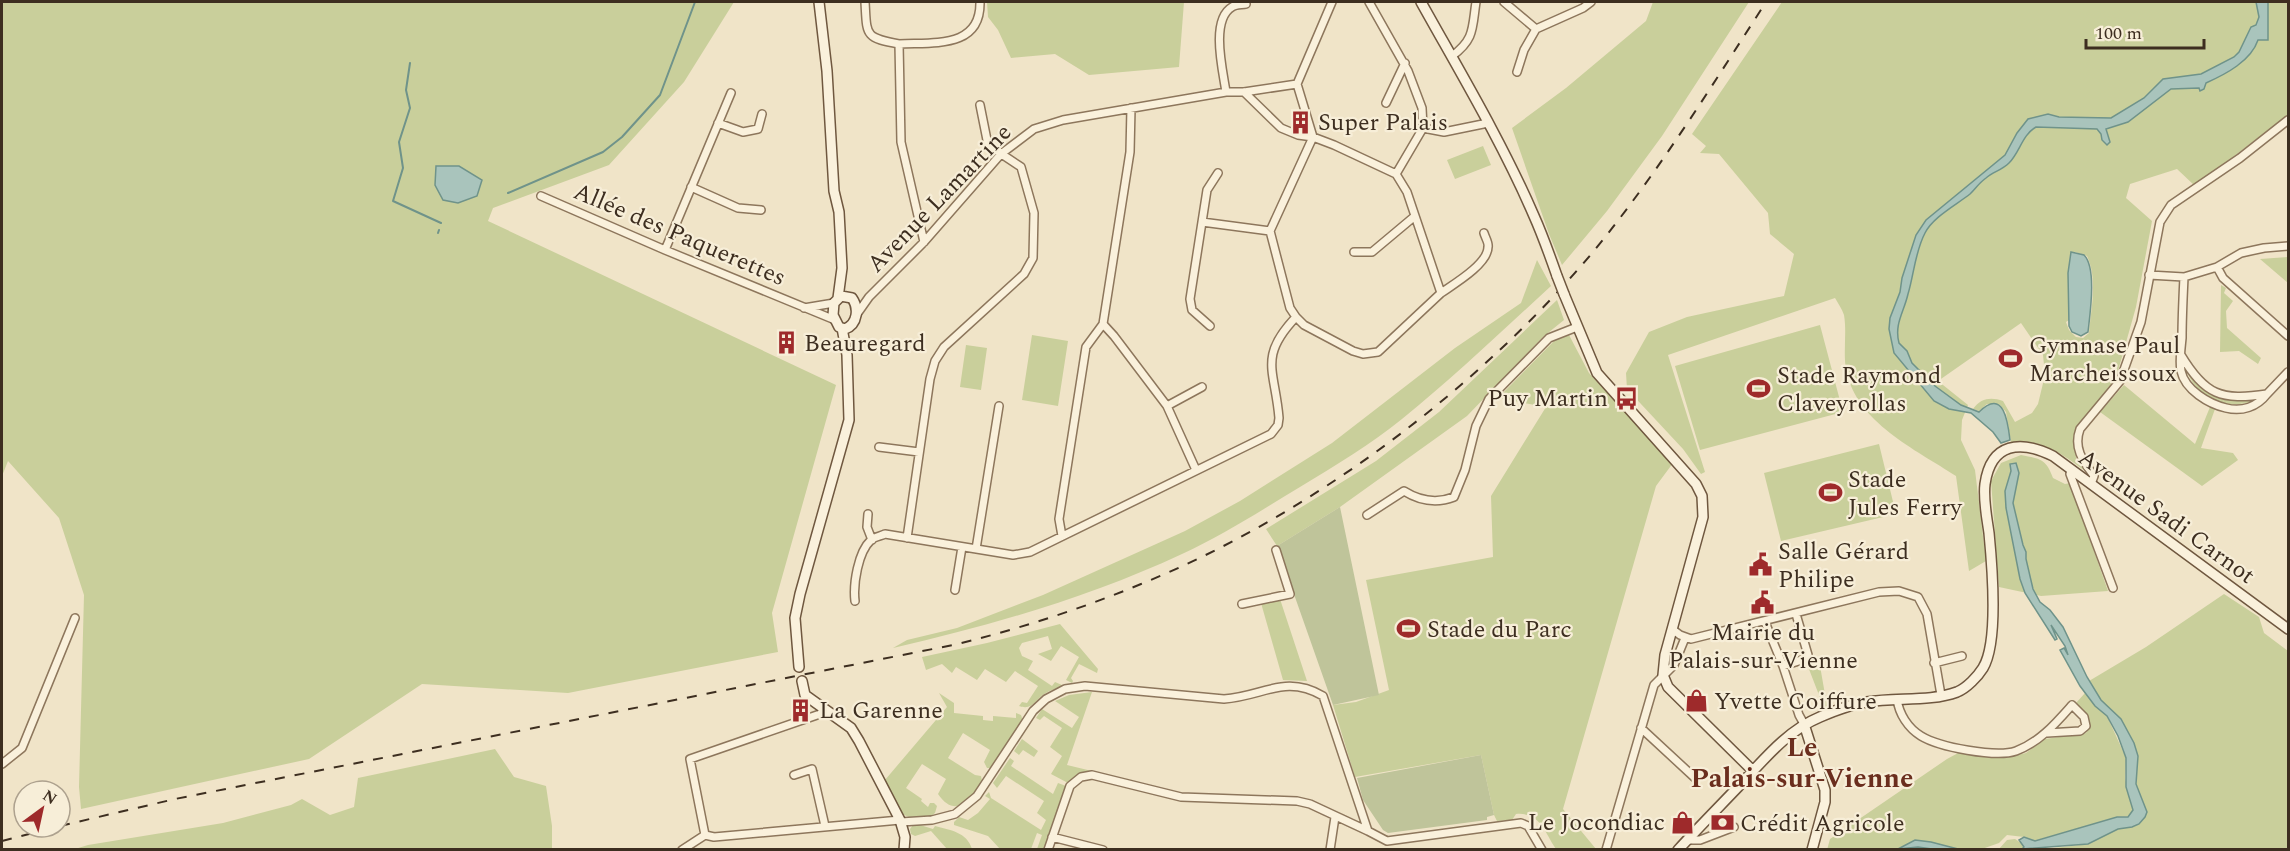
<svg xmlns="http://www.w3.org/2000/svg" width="2290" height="851" font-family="Spectral,serif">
  <rect width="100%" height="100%" fill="#f0e4c8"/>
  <!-- green -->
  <path fill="#c9cf9b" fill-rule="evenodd" d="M2,2H734L684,82L609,165L493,208L488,221L836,385L772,613L778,652L568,693L422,684L309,759L81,809L79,787L84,595L59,518L8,461L2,476Z
    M987,2H1184L1179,67L1089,75L1055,54L1011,58L998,30L988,17Z
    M1653,2H1749L1662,136L1607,211L1562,265L1549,234L1512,128L1566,88L1646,21Z
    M1782,2H2288V115L2195,186L2177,169L2130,184L2126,198L2152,221L2136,307L2116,378L2074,432V447L2077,462L2088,473C2063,455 2043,438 2011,442L2006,412L1999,404H1987L1979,411L1973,409C1981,398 1991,397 2003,401L2015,422L2032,413L2038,404L2045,375L2043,355L2021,323L1938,381L1968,405L1962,420L1961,440L1975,470L1986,561L1969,571L1956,476C1915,449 1857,423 1846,370C1843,352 1847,332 1844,315C1842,309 1838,303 1835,298L1668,355L1705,472L1701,474L1683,449L1627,389L1626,373L1649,332L1687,317L1784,296L1794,254L1770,234L1768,213L1719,154L1700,153L1706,146L1692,134ZM2075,252L2087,256C2098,279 2091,309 2089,333L2083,338L2076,337L2069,330L2066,322L2069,320Z
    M1483,146L1491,165L1455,179L1447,160Z
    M2288,257V283L2260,259Z
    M1537,260L1551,286C1502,331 1454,377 1402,419C1371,444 1335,466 1300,487C1262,510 1223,535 1182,554C1090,597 992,625 893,648L907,640L957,628L1043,595L1185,531L1240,501L1332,443L1455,348L1521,303Z
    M2221,285L2226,288L2224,293L2233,301L2226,311L2227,328L2261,358L2258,364L2239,351L2220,352Z
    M1557,300L1564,320L1543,337L1467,416L1340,507L1277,546L1266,529L1376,461L1439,412Z
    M1820,325L1843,412L1700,450L1675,366Z
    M1032,335L1068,341L1058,406L1022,400Z
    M1569,335L1589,373L1673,463L1656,486L1563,809L1596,849H1556C1544,831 1540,812 1516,814L1512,820L1497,821L1494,815L1481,755L1355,777L1333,705L1356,702L1389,690L1366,580L1493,557L1491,496L1546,407L1498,398L1556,339Z
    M966,345L987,348L981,390L960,387Z
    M2184,367C2209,399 2219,402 2259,400C2221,411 2201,402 2184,367Z
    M2124,385L2195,444L2210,407L2215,409L2201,448L2233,453L2238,460L2202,486L2100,412Z
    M1879,444L1896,514L1781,541L1764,473Z
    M2021,455C2041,459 2046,459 2053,478L2065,484L2070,483L2108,591L2041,596L1999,587L1991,481L2001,463Z
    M2224,594L2259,617L2264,633L2288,651V849L2037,850L2088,844L2118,829L2132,827L2145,817L2147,812L2136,784L2138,756L2121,719L2101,700L2089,681L2146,647Z
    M1280,599L1307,681L1283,680L1261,603Z
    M1060,624L1098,669L1097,673L1079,664L1071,678L1073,681L1072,683L1066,680L1079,657L1061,646L1051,661L1038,654L1052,649L1048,636L1022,643L1019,648L1022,656L1033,661L1028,670L1052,686L1055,682L1062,685L1061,687C1056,689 1050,690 1046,693C1035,699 1033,711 1019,706L1022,702L1027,703L1038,686L1015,671L1006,682L985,669L977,680L956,667L952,673L942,664L926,670L922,657L987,643Z
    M1819,660L1827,706L1824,708L1807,664Z
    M1092,692L1067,765L1096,772C1084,772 1077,774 1068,783L1051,774L1062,756L1050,747L1062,728L1044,716L1040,720L1036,718L1042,709L1072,728L1079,717L1055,701L1069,695Z
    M939,693L954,703V713L983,716V720L993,721V716L1016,718V713L1021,715L1023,721L992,768H987L984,762L990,750L963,733L948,758L975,775L981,776L982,781C971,801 955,819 938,794L946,779L922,764L906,788L922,799L921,801L928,807L930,803H934L937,806L935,813L931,816L909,817L902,814L885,780L947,707Z
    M2085,693L2095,706L2107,716L2126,758L2125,778L2133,810L2131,816L2117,817L2034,841L2024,837L2007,835L1999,843L1982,849L1827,850L1830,839L1947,759L1960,752L1975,756L2006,758L2026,753L2045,739L2086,733C2093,719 2086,713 2076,703Z
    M1022,739L1038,751L1034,757L1023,750L1019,755L1014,751Z
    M495,749L514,777L546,786L552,826V849H75L88,845L223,823L291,805L302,799L330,815L354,807L358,778Z
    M1010,758L1014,761L1011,766L1053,794L1058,783L1066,786L1045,849H1037L1042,835L1037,833L1031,849H1000L988,836L954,825V822L959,817L968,820L978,813L990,799L985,796L989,792L991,798L1041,830L1046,820L1037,813L1044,801L1006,776L997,788L993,783Z
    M913,825H920L933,829L935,826C950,830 967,832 972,849H947L931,831L915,836L911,834L910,829Z
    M2015,839L2032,850H1998L2007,840Z"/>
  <!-- cemetery -->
  <path fill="#bfc49a" d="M1340,507L1379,695L1333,705L1277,546Z
    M1481,755L1494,815L1487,817V820L1388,833L1383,830L1363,800L1357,778Z"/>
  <!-- water -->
  <path fill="#a9c4bc" stroke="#6f938a" stroke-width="1.5" d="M2256,2H2268V40H2258C2251,61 2226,74 2206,83L2204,89L2200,91L2199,88L2171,89L2128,122L2106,129L2110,142L2107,145L2102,140L2101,134L2097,129L2036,127C2022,135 2020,152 2009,163C2002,170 1993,172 1986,178C1980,182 1975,189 1970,194C1956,205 1933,217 1925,233C1915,252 1914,274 1908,294C1904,312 1894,324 1899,343L1907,351L1912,363L1935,386L1961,405L1979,412C2004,387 2008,423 2010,440L2001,443L1993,432L1971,413L1949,409L1934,401L1894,353L1889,329L1890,318L1900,292L1902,278L1916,235L1926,220L2005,155L2017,133L2028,119L2048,114L2059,117L2111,118L2144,98L2163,79L2201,74L2234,57L2239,52L2251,27L2256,25L2259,17Z
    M436,166H459L482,180L477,196L458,203L443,200L435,185Z
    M2071,252L2084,255C2097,268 2090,314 2088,332L2081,336L2072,332L2069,326L2068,273Z
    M2016,463L2019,473L2013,503L2023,545L2026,552V559L2033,589L2040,602L2050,610L2063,627L2087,677L2101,700L2121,719L2134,743L2138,756L2136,784L2147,812L2145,817L2139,824L2132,827L2118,829L2088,844L2022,849L2024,847L2019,840L2024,837L2035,841L2117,817H2128L2133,810L2126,787V758L2118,736L2107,716L2095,706L2080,686L2060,650L2064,648L2068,655L2065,646L2051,625L2057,639L2055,640L2025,593L2020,579L2006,508L2005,491L2011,471L2010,464Z
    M1915,840L1931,842L1958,849H1932L1918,847L1898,849Z"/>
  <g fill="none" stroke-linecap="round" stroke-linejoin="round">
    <!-- stream -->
    <path stroke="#6f938a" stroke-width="2" d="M410,63L406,90L410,108L399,142L403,168L393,201L441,223
      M508,193L603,152L622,137L660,95L695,2
      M438,233L439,230"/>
    <defs>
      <path id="street" d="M865,2C867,35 864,38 899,44
        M1369,2L1408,71L1422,108L1423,128
        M1504,2L1536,29
        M1452,56C1475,39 1472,28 1476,2
        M1517,72L1524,50L1536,29L1583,8L1591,2
        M1297,84L1332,2
        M1226,92C1223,71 1210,20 1232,7C1236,4 1242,5 1246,4
        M1244,92L1281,128L1298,135L1313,137L1334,145L1396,174L1423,128L1444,132L1488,123
        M1386,103L1405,63
        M718,123L743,132L758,129L762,114
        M691,187L738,208L761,210
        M541,196L665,250L835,320
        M1202,222L1270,231
        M1270,231L1290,308L1296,317L1304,325L1353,351L1363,354L1378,352L1441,293L1407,192L1396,174
        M924,242L901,142L899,44C933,42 981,49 980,2
        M665,250L731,93
        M1354,252H1372L1415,216
        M2217,267L2223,278L2288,336
        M2149,275L2184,277L2217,267L2241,253L2264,248L2288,246
        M1441,293C1454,284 1488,264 1488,247C1489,243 1485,237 1484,233
        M804,308L834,303
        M857,314L869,297L924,242L1001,154L1034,129L1063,120L1226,92H1244L1297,84L1313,137L1270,231
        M1103,324L1114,336L1167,406L1196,470
        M1210,326L1192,310L1190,299L1207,190L1218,173
        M2181,355C2205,395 2221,401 2267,394C2257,407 2242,412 2226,408C2209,404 2185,390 2181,371C2179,361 2181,349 2182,338C2182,318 2183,298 2184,277
        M2267,394L2288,372
        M1167,406L1202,387
        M879,447L919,452
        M2071,469L2070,474L2113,588
        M2091,484L2094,476C2083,461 2073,448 2080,429L2120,381L2141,322L2160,222L2171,205L2240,158L2288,120
        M868,514L867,527L872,540
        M1367,515L1404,491C1420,501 1436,504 1454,497L1465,470L1476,426L1489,399L1549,338L1577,327
        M1062,536L1059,519L1086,347L1103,324L1130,152L1131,108
        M907,538L930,379L935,361L944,347L1024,274L1033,258L1034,213L1021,167L988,145L980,105
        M976,549L999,406
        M955,590L962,547
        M855,601C853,584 858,552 871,540C874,537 881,536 885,534L1013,555L1030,552L1271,434L1278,425L1279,418C1275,370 1258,357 1296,317
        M1242,604L1290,594L1276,550
        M1765,622L1783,666L1799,715L1804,724
        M1672,629L1680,635L1691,639L1879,592L1899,591L1918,597L1927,614L1941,695
        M1934,663L1962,656
        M1783,666L1805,659L1808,655L1796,614
        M1897,699C1899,714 1908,728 1921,736C1939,747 1996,758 2016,751C2040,742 2056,723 2072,705L2084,717L2086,726L2080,731L2047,733
        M1641,728L1695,778
        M2,764L22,748L75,618
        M794,775L812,769L825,826
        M901,822L932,820L955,814L977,796L1033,711L1046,699L1065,689L1085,686L1224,699C1264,696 1285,674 1323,696L1368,831L1387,841L1521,823L1528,826L1542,850
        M705,835L690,759L820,714L825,709
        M1052,837L1103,850
        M1687,840H1700L1734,827
        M682,850L705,835L714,837L900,820
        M1048,850L1070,786L1081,777L1092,775L1181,797L1297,801L1310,804L1368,831
        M1330,850L1335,817
        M1606,850L1654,685L1674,665L1685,638"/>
      <path id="secondary" d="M819,2L827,71L834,191L839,212L842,268L838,298
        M1421,2C1460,72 1502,142 1534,216C1543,236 1550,256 1557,276
        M1564,294L1597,373L1696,484L1702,496L1703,517L1665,655L1663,675L1668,687L1753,771
        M841,296L852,298C859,308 858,324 845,329L839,327L833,315L834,303Z
        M799,667L795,618L800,594L849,420L847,355L842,328
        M802,681L805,695L851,728L859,741L900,820L905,837L904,850
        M1804,724L1825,790V802L1812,850
        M1678,850C1698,828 1718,808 1738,787C1762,762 1786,731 1820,717C1834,711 1851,704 1867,702C1896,697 1930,702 1957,692C1967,688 1978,676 1983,668C1999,642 1992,564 1989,533C1987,518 1983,500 1985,484C1991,442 2021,440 2053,456L2288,629"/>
    </defs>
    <!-- street casing -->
    <use href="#street" stroke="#8d765c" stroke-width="10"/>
    <!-- secondary casing -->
    <use href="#secondary" stroke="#6f573f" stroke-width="12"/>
    <!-- street -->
    <use href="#street" stroke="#faf1dc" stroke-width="7"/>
    <!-- secondary -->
    <use href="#secondary" stroke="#faf1dc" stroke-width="9"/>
    <!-- rail -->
    <path stroke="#3d2e20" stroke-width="2" stroke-dasharray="10 10" stroke-linecap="butt" d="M60,826L175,799L958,644C1021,628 1081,609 1141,584C1309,516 1477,390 1593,252C1658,173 1711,87 1766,2
      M2,841L56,827"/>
    <defs>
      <path id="secondary-bridge" d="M1557,276L1564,294"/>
    </defs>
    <!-- secondary-bridge casing -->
    <use href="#secondary-bridge" stroke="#6f573f" stroke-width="12" stroke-linecap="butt"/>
    <!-- secondary-bridge -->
    <use href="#secondary-bridge" stroke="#faf1dc" stroke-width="9"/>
  </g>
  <!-- icons -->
  <defs>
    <symbol id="building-bare" viewBox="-9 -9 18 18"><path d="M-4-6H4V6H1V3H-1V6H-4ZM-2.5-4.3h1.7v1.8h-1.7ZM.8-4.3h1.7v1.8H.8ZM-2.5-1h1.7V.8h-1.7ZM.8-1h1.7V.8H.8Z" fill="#9e2a2b" stroke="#f7eed8" stroke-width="2.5" paint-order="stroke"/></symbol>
    <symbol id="stadium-bare" viewBox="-9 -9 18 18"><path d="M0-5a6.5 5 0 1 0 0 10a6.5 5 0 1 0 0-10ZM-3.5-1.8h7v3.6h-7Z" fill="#9e2a2b" stroke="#f7eed8" stroke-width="2.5" paint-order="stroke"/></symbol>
    <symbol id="bus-bare" viewBox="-9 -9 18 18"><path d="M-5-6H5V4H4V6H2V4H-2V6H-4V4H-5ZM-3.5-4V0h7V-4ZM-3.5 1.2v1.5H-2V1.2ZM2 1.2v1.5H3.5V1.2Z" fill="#9e2a2b" stroke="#f7eed8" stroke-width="2.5" paint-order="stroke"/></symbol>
    <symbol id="civic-bare" viewBox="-9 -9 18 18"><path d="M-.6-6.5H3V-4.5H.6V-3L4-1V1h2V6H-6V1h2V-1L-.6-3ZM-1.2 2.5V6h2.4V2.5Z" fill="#9e2a2b" stroke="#f7eed8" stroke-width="2.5" paint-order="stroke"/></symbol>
    <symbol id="shop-bare" viewBox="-9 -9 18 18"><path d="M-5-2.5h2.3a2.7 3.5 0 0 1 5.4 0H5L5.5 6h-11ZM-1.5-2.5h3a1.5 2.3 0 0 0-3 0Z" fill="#9e2a2b" stroke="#f7eed8" stroke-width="2.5" paint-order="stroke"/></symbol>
    <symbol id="bank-bare" viewBox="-9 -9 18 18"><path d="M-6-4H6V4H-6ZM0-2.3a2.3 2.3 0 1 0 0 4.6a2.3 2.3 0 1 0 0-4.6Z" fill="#9e2a2b" stroke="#f7eed8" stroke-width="2.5" paint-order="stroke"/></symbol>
  </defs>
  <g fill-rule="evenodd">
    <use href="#building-bare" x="1284" y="106" width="33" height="33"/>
    <use href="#building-bare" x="770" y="326" width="33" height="33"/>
    <use href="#stadium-bare" x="1994" y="342" width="33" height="33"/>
    <use href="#stadium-bare" x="1742" y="372" width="33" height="33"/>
    <use href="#bus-bare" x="1610" y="382" width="33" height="33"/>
    <use href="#stadium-bare" x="1814" y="476" width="33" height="33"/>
    <use href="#civic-bare" x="1744" y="548" width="33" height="33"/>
    <use href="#civic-bare" x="1746" y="586" width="33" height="33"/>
    <use href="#stadium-bare" x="1392" y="612" width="33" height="33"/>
    <use href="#shop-bare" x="1680" y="684" width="33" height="33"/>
    <use href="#building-bare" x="784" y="694" width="33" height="33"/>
    <use href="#shop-bare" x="1666" y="806" width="33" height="33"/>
    <use href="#bank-bare" x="1706" y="806" width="33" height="33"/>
  </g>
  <g text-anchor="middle" stroke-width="4.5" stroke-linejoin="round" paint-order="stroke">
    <!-- poi labels -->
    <g font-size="24" fill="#3d2e20" stroke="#f7eed8" text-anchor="start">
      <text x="1318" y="130">Super Palais</text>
      <text x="804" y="351">Beauregard</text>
      <text x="2029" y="353">Gymnase Paul<tspan x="2029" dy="28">Marcheissoux</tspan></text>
      <text x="1777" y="383">Stade Raymond<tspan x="1777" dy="28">Claveyrollas</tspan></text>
      <text x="1608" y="406" text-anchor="end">Puy Martin</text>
      <text x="1848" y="487">Stade<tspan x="1848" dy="28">Jules Ferry</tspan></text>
      <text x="1778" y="559">Salle Gérard<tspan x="1778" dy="28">Philipe</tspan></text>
      <text x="1427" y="637">Stade du Parc</text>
      <text x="1763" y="640" text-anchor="middle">Mairie du<tspan x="1763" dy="28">Palais-sur-Vienne</tspan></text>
      <text x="1714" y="709">Yvette Coiffure</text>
      <text x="819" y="718">La Garenne</text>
      <text x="1665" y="830" text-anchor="end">Le Jocondiac</text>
      <text x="1740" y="831">Crédit Agricole</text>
    </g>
    <!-- street labels -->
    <g font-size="24" fill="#3d2e20" stroke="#f7eed8">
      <text transform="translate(939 198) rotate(-46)" y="8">Avenue Lamartine</text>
      <text transform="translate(680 234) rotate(23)" y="8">Allée des Paquerettes</text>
      <text transform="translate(2167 516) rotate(36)" y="8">Avenue Sadi Carnot</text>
    </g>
    <!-- quarter labels -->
    <g font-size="27" font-weight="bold" fill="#6b2e1e" stroke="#f7eed8">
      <text x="1802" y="756">Le<tspan x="1802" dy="31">Palais-sur-Vienne</tspan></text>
    </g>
  </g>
  <!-- border -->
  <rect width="2290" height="851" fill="none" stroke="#3d2e20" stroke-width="6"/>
  <!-- north arrow -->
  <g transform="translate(42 809) rotate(33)"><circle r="28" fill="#f7eed8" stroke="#ada18e" stroke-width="1.5"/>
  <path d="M0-4.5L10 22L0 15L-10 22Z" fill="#9e2a2b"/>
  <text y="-9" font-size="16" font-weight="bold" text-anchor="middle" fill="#3d2e20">N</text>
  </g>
  <!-- scale -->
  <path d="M2086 39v9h118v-9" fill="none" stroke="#3d2e20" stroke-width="3"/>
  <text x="2095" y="39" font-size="18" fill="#3d2e20" stroke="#f7eed8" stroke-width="4.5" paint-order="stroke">100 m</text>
</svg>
